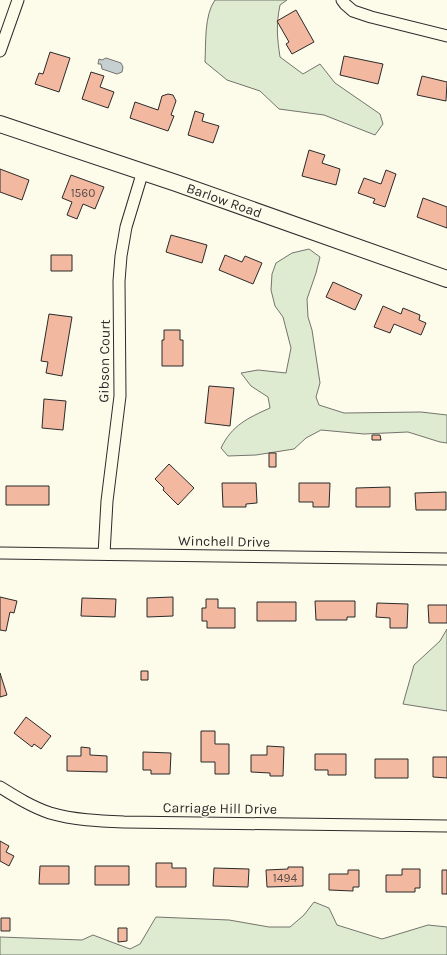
<svg xmlns="http://www.w3.org/2000/svg" width="447" height="955" font-family="Karla,sans-serif">
  <rect width="100%" height="100%" fill="#fdfbea"/>
  <!-- green -->
  <path fill="#deebd1" stroke="#74746e" d="M215,0H287L280,5C276,25 277,37 280,57L303,74L320,64L335,83L380,114L383,124L375,135L324,115L279,109L260,91L227,80L205,62C206,44 204,15 215,0Z
    M309,249L320,257L316,273L307,299L308,317L312,330L320,383L316,397L319,405L344,413L421,412L447,415V443L440,442L408,432L364,434L321,430L306,438L294,449L256,455L228,456L221,448C232,425 248,418 270,408L268,397L251,386L241,373L258,370L286,373L291,348L283,317L275,306L271,290L272,274L276,263L292,253Z
    M447,629V711L403,704L414,665L440,641Z
    M314,902L329,908L337,925L382,939L428,925L447,927V955H0V937L82,940L93,935L130,949L140,944L156,917L229,920L269,927H290L304,915Z"/>
  <!-- water -->
  <path fill="#c7d0d0" stroke="#74746e" d="M106,58L121,63L123,67L122,72L117,74L102,69L101,64H98L99,59L102,60Z"/>
  <!-- building -->
  <path fill="#f2b8a0" stroke="#2b2b2b" d="M296,10L314,42L292,54L286,44L289,42L277,21Z
    M50,52L70,58L59,92L35,84L39,73L43,74Z
    M344,56L383,64L378,84L340,75Z
    M91,72L104,76L100,87L114,92L108,108L82,99Z
    M422,76L447,82L446,101L417,95Z
    M168,94L173,95L176,101L171,115L174,116L168,131L130,118L135,102L158,110L162,96Z
    M195,111L204,114L202,121L219,126L213,143L188,135Z
    M309,150L325,155L322,163L340,169L336,185L302,176Z
    M0,169L29,180L22,200L0,192Z
    M386,170L396,174L385,207L373,203L375,199L358,193L364,178L381,184Z
    M71,175L104,187L95,209L83,204L77,219L67,215L72,202L62,198Z
    M423,198L447,207V228L417,217Z
    M171,235L207,245L202,263L166,252Z
    M51,255H72V271H51Z
    M225,255L242,262L245,256L262,263L253,284L219,270Z
    M333,282L362,295L355,310L326,297Z
    M383,306L401,314L403,308L420,315L419,320L426,323L421,335L394,324L390,333L374,327Z
    M49,314L72,317L62,376L46,373L48,362L41,361Z
    M164,330H180V340H183V366H162V340H164Z
    M209,386L234,388L230,426L205,423Z
    M44,399L66,401L63,430L42,428Z
    M372,435H380L381,440H372Z
    M269,453H276V467H269Z
    M169,464L194,488L178,505L163,490L164,488L155,479Z
    M222,483H256L257,503L246,504V507H223Z
    M299,483H330L329,507H313V502H299Z
    M6,486H49V505H6Z
    M390,487V507H356V488Z
    M446,492V510H416L415,493Z
    M0,597L17,601L14,613L10,612L6,631L0,630Z
    M173,597V616L147,617V598Z
    M82,598L116,599L115,617L81,616Z
    M206,599H218V608H235V628H207V621H202V608H206Z
    M315,601H355V617H347V620H316Z
    M257,602H296V621H257Z
    M377,603L408,604L407,628H390V618L376,617Z
    M428,605H447V623H429Z
    M141,671H148V680H141Z
    M0,673L7,695L0,697Z
    M26,717L51,736L41,749L34,744L32,747L14,733Z
    M201,731H215V744H229V774H215V762H201Z
    M267,746L284,747L283,776H270V773L251,772V755H267Z
    M81,747L90,748V755L107,756V772L67,771V756H81Z
    M143,752L171,753L170,774H151V770H143Z
    M315,754H346V775H328V770H315Z
    M433,757H447V778L433,777Z
    M375,759H408V778H375Z
    M0,841L9,846L6,852L14,856L9,866L0,861Z
    M156,863H172V868H186V887H156Z
    M40,866H69V884H39Z
    M95,866H129V885H95Z
    M288,867H303V886L267,887L266,870L288,869Z
    M214,868L249,869L248,887L213,886Z
    M402,869H420V888H415V892H386V875H402Z
    M348,870H359V887H353V891L329,890V874H348Z
    M442,870H447V894H442Z
    M1,918H10V931H1Z
    M118,928H127V941L118,942Z"/>
  <g fill="none" stroke-linecap="round" stroke-linejoin="round">
    <defs>
      <path id="street" d="M342,0L345,4L353,11L371,17L447,36
        M0,51L18,0
        M0,553L447,559
        M104,554L107,501L120,396L119,281L121,256L126,227L143,171
        M0,787C16,797 32,807 50,813C74,820 99,821 124,822L447,826"/>
      <g id="secondary">
        <path id="s1" d="M0,124L176,183L447,279"/>
      </g>
    </defs>
    <!-- street casing -->
    <use href="#street" stroke="#2b2b2b" stroke-width="13"/>
    <!-- secondary casing -->
    <use href="#secondary" stroke="#2b2b2b" stroke-width="18"/>
    <!-- street -->
    <use href="#street" stroke="#fdfbea" stroke-width="11"/>
    <!-- secondary -->
    <use href="#secondary" stroke="#fdfbea" stroke-width="16"/>
  </g>
  <g text-anchor="middle" stroke-width="3" stroke-linejoin="round" paint-order="stroke">
    <!-- number labels -->
    <g font-size="12" fill="#5d4e48">
      <text x="83" y="197">1560</text>
      <text x="285" y="882">1494</text>
    </g>
    <!-- street labels -->
    <g font-size="14" fill="#2b2b2b" stroke="#fdfbea">
      <text dy="5" stroke="none"><textPath href="#s1" startOffset="237">Barlow Road</textPath></text>
      <text transform="translate(104 361) rotate(-89)" y="5">Gibson Court</text>
      <text transform="translate(224 541) rotate(1)" y="5">Winchell Drive</text>
      <text transform="translate(220 808) rotate(1)" y="5">Carriage Hill Drive</text>
    </g>
  </g>
</svg>
